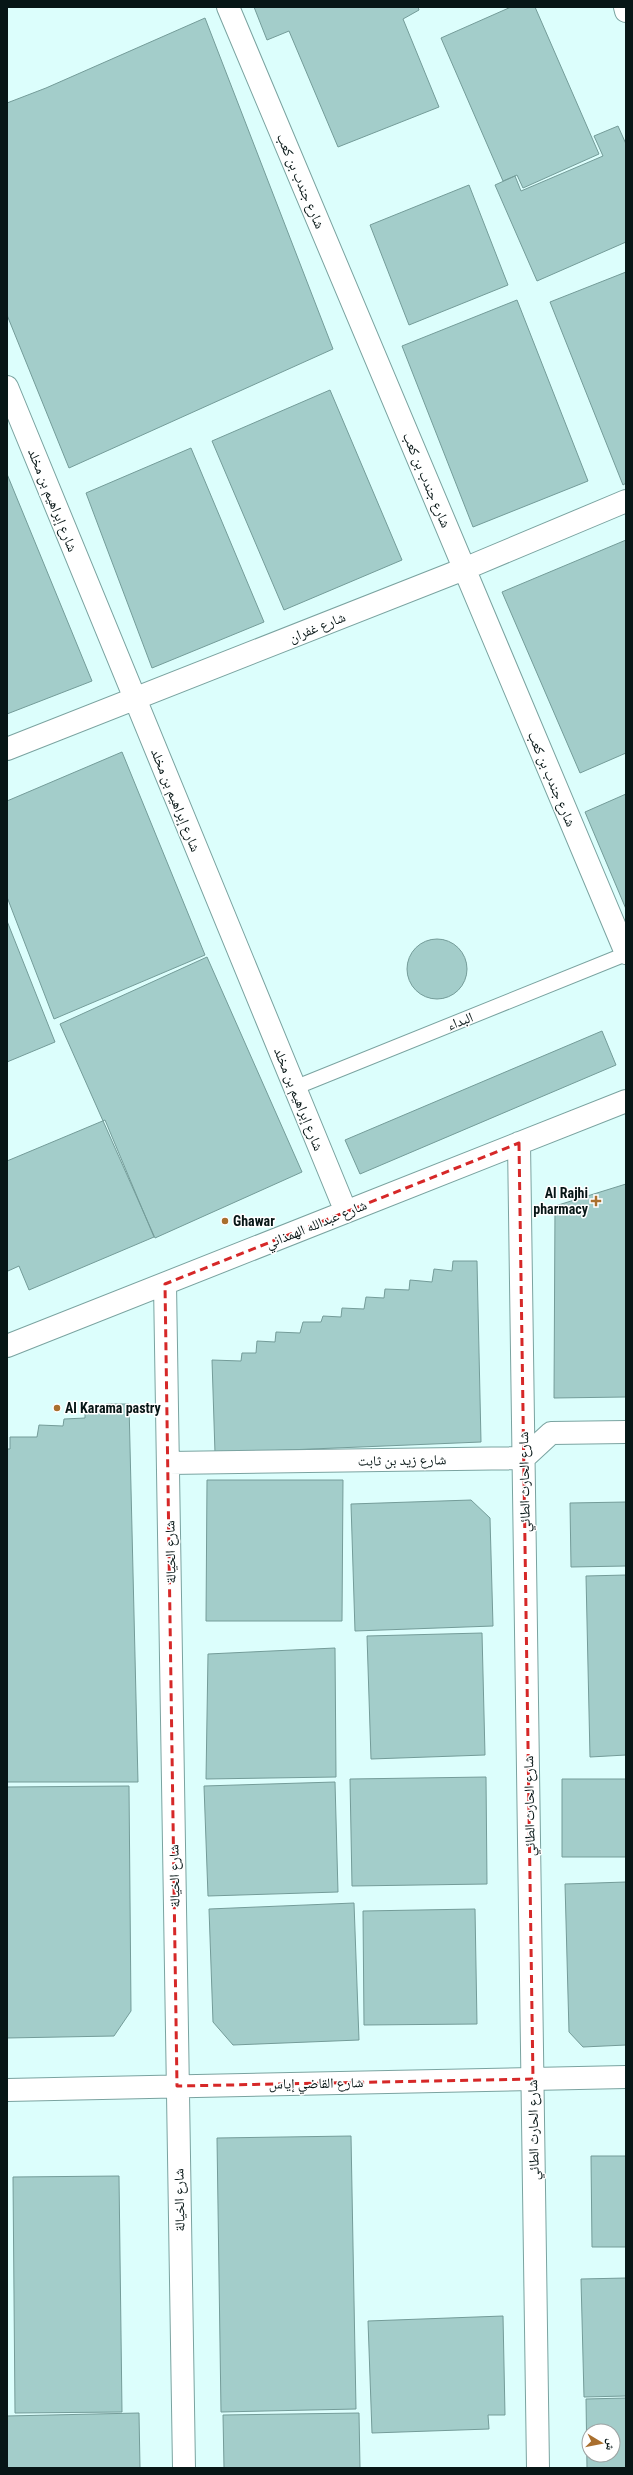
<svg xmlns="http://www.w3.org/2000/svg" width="633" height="2475" font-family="'Roboto Condensed','Noto Naskh Arabic',sans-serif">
  <rect width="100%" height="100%" fill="#dcfefc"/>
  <!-- building -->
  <path fill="#a3cdca" stroke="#749c99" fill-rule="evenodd" d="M254,7H418L419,10L403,19L439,107L338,147L289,31L267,40Z
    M511,7H535L599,154L523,188L517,175L503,181L441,38Z
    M205,18L333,349L69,468L7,315V103L46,88Z
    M618,126L626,144V242L537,281L495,185L515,176L521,191L603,156L594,136Z
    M469,185L508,285L409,325L370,225Z
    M626,272V483L623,485L550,302Z
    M517,300L588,481L473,527L402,346Z
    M330,390L402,560L284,610L212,441Z
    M191,448L264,622L152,668L86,493Z
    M7,474L92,681L7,714Z
    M626,540V753L580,773L502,592Z
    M122,752L205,955L54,1019L7,897V801Z
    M626,794V909L585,812Z
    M7,921L55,1042L7,1062Z
    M407 969a30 30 0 1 1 60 0a30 30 0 1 1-60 0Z
    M207,957L302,1172L155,1238L60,1024Z
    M602,1031L616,1065L360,1174L345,1140Z
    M105,1120L154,1237L29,1290L19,1266L8,1271L7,1269V1161Z
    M626,1184V1397L554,1398L555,1206Z
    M453,1261H477L481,1442L215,1453L212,1360L241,1361L242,1353H256L257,1341L275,1342L276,1332L300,1333L303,1322H321L323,1316L341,1317L342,1308L364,1309L366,1297L384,1298L385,1289L409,1290L410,1280L432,1282L434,1269L452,1271Z
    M106,1404H129L138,1782H7V1449H10V1437H37L39,1425L63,1426L64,1419L85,1418V1412L104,1410Z
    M207,1480H343L342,1621H206Z
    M471,1500L490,1518L493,1626L355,1631L351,1504Z
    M626,1502V1566L571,1567L570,1503Z
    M626,1575V1755L590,1757L586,1576Z
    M482,1633L485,1755L371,1759L367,1636Z
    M335,1648L336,1777L206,1779L208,1654Z
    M486,1777L487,1884L352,1886L350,1779Z
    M562,1779H626V1857H562Z
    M335,1782L338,1892L208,1896L204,1786Z
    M129,1786L131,2011L114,2036L7,2038V1787Z
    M626,1882V2045L583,2047L569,2032L565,1884Z
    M354,1903L359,2040L233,2045L213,2022L209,1909Z
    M475,1909L477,2024L364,2025L363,1911Z
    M351,2136L356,2409L221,2412L217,2138Z
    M591,2156H626V2247H592Z
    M119,2176L122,2412L15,2413L13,2177Z
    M626,2278V2396L584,2397L581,2279Z
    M503,2316L505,2415H488L489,2429L372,2433L368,2321Z
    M626,2398V2468H587L586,2399ZM589,2431H613V2455H589Z
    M139,2413L140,2468H7V2416Z
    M359,2413L360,2468H224L223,2415Z"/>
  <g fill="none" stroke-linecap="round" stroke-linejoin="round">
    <defs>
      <path id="service" d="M294,1088L626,954"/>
      <path id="minor" d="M228,7L626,953
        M625,7L626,11
        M7,387L346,1212
        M7,749L464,569L626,501
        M519,1143L538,2468
        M165,1284L184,2468
        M7,1346L626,1101
        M169,1463L524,1458L551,1433L626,1432
        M7,2090L626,2077"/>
    </defs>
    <!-- service casing -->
    <use href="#service" stroke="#7aa3a0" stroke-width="16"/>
    <!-- minor casing -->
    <use href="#minor" stroke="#7aa3a0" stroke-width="24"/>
    <!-- service -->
    <use href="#service" stroke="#fff" stroke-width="14"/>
    <!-- minor -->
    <use href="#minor" stroke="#fff" stroke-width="22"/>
  </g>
  <!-- marked area -->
  <path fill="none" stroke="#d62828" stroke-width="3" stroke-dasharray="8 5" stroke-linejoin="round" d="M519,1143L533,2079L177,2086L165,1284Z"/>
  <!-- markers -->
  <g fill="#a96f2e" stroke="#fff" stroke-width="1.5">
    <path d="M594 1195h4v4h4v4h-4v4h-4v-4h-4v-4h4z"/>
    <circle cx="225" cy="1221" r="4"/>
    <circle cx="57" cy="1408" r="4"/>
  </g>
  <g text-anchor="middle" stroke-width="3" stroke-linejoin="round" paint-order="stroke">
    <!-- street labels -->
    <g font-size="14" fill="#071616" stroke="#fff">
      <text transform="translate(301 181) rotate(67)" y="5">شارع جندب بن كعب</text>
      <text transform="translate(427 480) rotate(67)" y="5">شارع جندب بن كعب</text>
      <text transform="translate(53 500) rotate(68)" y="5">شارع إبراهيم بن مخلد</text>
      <text transform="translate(317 627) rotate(-22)" y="5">شارع غفران</text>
      <text transform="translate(552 779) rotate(67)" y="5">شارع جندب بن كعب</text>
      <text transform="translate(176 800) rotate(68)" y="5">شارع إبراهيم بن مخلد</text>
      <text transform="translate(460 1021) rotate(-22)" y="5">البداء</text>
      <text transform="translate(299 1099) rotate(68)" y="5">شارع إبراهيم بن مخلد</text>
      <text transform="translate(316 1224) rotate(-22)" y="5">شارع عبدالله الهمذاني</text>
      <text transform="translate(402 1460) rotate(-1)" y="5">شارع زيد بن ثابت</text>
      <text transform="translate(524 1482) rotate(-91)" y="5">شارع الحارث الطائي</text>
      <text transform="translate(170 1552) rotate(-91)" y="5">شارع الخيالة</text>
      <text transform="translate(529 1806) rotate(-91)" y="5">شارع الحارث الطائي</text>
      <text transform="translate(174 1876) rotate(-91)" y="5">شارع الخيالة</text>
      <text transform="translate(316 2083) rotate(-1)" y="5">شارع القاضي إياس</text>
      <text transform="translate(533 2130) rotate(-91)" y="5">شارع الحارث الطائي</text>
      <text transform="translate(179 2200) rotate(-91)" y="5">شارع الخيالة</text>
    </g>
    <!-- poi labels -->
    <g font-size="14" font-weight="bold" fill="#071616" stroke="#fff" text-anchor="start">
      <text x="588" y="1198" text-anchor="end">Al Rajhi<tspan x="588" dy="16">pharmacy</tspan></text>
      <text x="233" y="1226">Ghawar</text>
      <text x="65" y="1413">Al Karama pastry</text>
    </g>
  </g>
  <!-- border -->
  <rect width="633" height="2475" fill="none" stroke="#071616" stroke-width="16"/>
  <!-- north arrow -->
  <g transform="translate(601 2443) rotate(100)"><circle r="19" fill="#ffffff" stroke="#9ca2a2"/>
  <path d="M0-3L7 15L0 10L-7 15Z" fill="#a96f2e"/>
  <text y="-6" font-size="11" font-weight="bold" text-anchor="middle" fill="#071616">ش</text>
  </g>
</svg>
